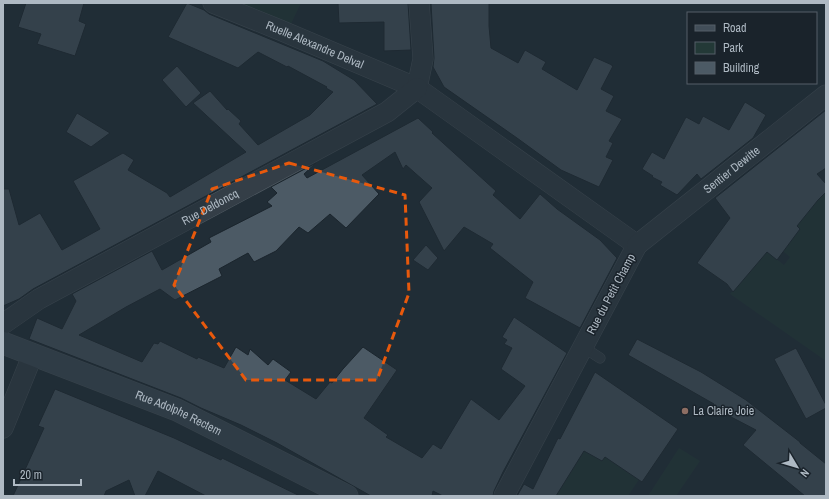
<svg xmlns="http://www.w3.org/2000/svg" width="829" height="499" font-family="'Archivo Narrow',sans-serif">
  <rect width="100%" height="100%" fill="#212d36"/>
  <!-- green -->
  <path fill="#233937" d="M234,3H301L289,28Z
    M826,191V361L730,294L758,256L759,245L784,265L790,257L779,248L794,222Z
    M666,439L628,496H549L578,446Z
    M679,448L700,461L676,496H648Z"/>
  <!-- building -->
  <path fill="#4c5a65" stroke="#1b252d" d="M26,3H84L79,21L86,24L75,56L37,44L41,34L18,27Z
    M187,3L204,10L209,14L323,61L354,80L377,104L33,289L19,299L3,306V189H9L19,225L40,213L62,250L100,229L73,181L82,176L123,153L134,160L128,170L167,193L170,197L246,152L193,103L210,91L227,110L228,109L241,121L239,124L258,145L310,115L333,92L326,88L327,87L288,66L287,67L258,52L238,68L168,37Z
    M338,3H408L411,50L384,51V22L339,23Z
    M431,3H489V26L491,48L518,63L525,50L546,62L542,69L577,90L594,57L612,65V66H613L601,89L614,96L606,111L622,119L609,141L613,143L606,157L613,160L599,187L561,170L517,138L444,87L433,67L434,58Z
    M177,66L201,93L186,107L162,80Z
    M745,102L766,115L753,138L701,179L697,174L677,195L660,185L662,182L652,177L653,176L642,169L652,152L664,159L686,117L699,124L703,116L729,130Z
    M826,110V168L817,174L826,184V192L818,200L797,226L800,229L777,260L767,252L733,292L727,284L697,263L730,218L715,198Z
    M77,113L110,133L91,147L66,132Z
    M418,118L433,132L432,133L496,191L493,195L520,219L540,194L557,209L600,240L617,258L580,328L525,298L533,282L490,248L493,244L464,227L444,251L419,202L432,188L406,165L403,169L395,152L362,175L379,194L346,228L330,214L308,233L299,227L276,251L254,262L248,253L219,269L222,276L175,300L160,289L126,307L79,335L142,362L154,343L158,344L160,341L197,359L198,357L224,368L236,347L248,355L250,349L268,365L273,359L291,372L285,380L316,399L330,382L332,383L343,369L363,347L397,370L364,418L388,435L386,437L422,458L433,444L441,449L471,399L499,420L525,386L501,369L512,348L504,344L507,340L502,337L514,317L567,353L503,472L494,491L493,496H443L433,491L432,496H371L277,443L241,425L201,408L181,398L29,339L37,318L62,329L76,301L72,294L152,251L162,270L211,242L209,238L272,206L267,202L277,193L271,187L316,163L304,174L307,178Z
    M426,245L438,258L428,270L413,260Z
    M637,339L701,372L746,400L800,442V443L826,464V496H805L743,445L756,430L712,407L714,404L628,355Z
    M796,348L826,405V408L806,419L774,359Z
    M595,372L678,429L642,482L605,457L602,461L584,451L556,496H517L524,484L533,489L558,438L560,439Z
    M55,389L174,438L221,460L222,458L300,496H206L158,471L145,496H135L129,480L106,491L104,496H13L44,428L38,426Z"/>
  <g fill="none" stroke-linecap="round" stroke-linejoin="round">
    <defs>
      <path id="lane" d="M583,347L600,358"/>
      <g id="street">
        <path id="s1" d="M213,3L280,30L417,88L637,245L504,496"/>
        <path d="M417,88L423,59L419,3"/>
        <path id="s2" d="M637,245L826,95"/>
        <path id="s3" d="M3,324L39,299L387,112L417,88"/>
        <path d="M3,428L33,354"/>
      </g>
      <g id="secondary">
        <path id="s4" d="M3,343L177,410L347,496"/>
      </g>
    </defs>
    <!-- lane casing -->
    <use href="#lane" stroke="#515c64" stroke-width="11"/>
    <!-- street casing -->
    <use href="#street" stroke="#515c64" stroke-width="21"/>
    <!-- secondary casing -->
    <use href="#secondary" stroke="#515c64" stroke-width="23"/>
    <!-- lane -->
    <use href="#lane" stroke="#343e47" stroke-width="10"/>
    <!-- street -->
    <use href="#street" stroke="#343e47" stroke-width="20"/>
    <!-- secondary -->
    <use href="#secondary" stroke="#424e59" stroke-width="22"/>
  </g>
  <!-- marked area -->
  <path d="M0 0H829V499H0ZM289,163L405,195L409,293L377,380H246L174,285L212,189Z" fill="#212d36" fill-opacity=".55" fill-rule="evenodd"/>
  <path fill="none" stroke="#e8590c" stroke-width="3" stroke-dasharray="8 5" stroke-linejoin="round" d="M289,163L405,195L409,293L377,380H246L174,285L212,189Z"/>
  <!-- markers -->
  <circle fill="#8d6e63" stroke="#1a232b" stroke-width="1.5" cx="685" cy="411" r="4"/>
  <g text-anchor="middle" stroke-width="3" stroke-linejoin="round" paint-order="stroke">
    <!-- street labels -->
    <g font-size="12" fill="#aeb9c3" stroke="#1a232b">
      <text dy="4" stroke="none"><textPath href="#s1" startOffset="110">Ruelle Alexandre Delval</textPath></text>
      <text dy="4" stroke="none"><textPath href="#s2" startOffset="121">Sentier Dewitte</textPath></text>
      <text dy="4" stroke="none"><textPath href="#s3" startOffset="238">Rue Deldoncq</textPath></text>
      <text transform="translate(611 294) rotate(-62)" y="4">Rue du Petit Champ</text>
      <text dy="4" stroke="none"><textPath href="#s4" startOffset="189">Rue Adolphe Rectem</textPath></text>
    </g>
    <!-- poi labels -->
    <g font-size="12" fill="#aeb9c3" stroke="#1a232b" text-anchor="start">
      <text x="693" y="415">La Claire Joie</text>
    </g>
  </g>
  <!-- border -->
  <rect width="829" height="499" fill="none" stroke="#aeb9c3" stroke-width="8"/>
  <!-- legend -->
  <rect x="687" y="12" width="130" height="72" fill="#1a232b" stroke="#555f68"/>
  <rect x="695" y="25" width="20" height="6" fill="#424e59" stroke="#555f68"/>
  <text x="723" y="32" font-size="12" fill="#aeb9c3">Road</text>
  <rect x="695" y="42" width="20" height="12" fill="#233937" stroke="#555f68"/>
  <text x="723" y="52" font-size="12" fill="#aeb9c3">Park</text>
  <rect x="695" y="62" width="20" height="12" fill="#4c5a65" stroke="#555f68"/>
  <text x="723" y="72" font-size="12" fill="#aeb9c3">Building</text>
  <!-- north arrow -->
  <g transform="translate(797 467) rotate(128)" stroke="#1a232b" stroke-width="3" paint-order="stroke">
  <path d="M0-3L7 15L0 10L-7 15Z" fill="#aeb9c3"/>
  <text y="-6" font-size="11" font-weight="bold" text-anchor="middle" fill="#aeb9c3">N</text>
  </g>
  <!-- scale -->
  <path d="M14 479v6h67v-6" fill="none" stroke="#aeb9c3" stroke-width="2"/>
  <text x="20" y="479" font-size="12" fill="#aeb9c3" stroke="#1a232b" stroke-width="3" paint-order="stroke">20 m</text>
</svg>
